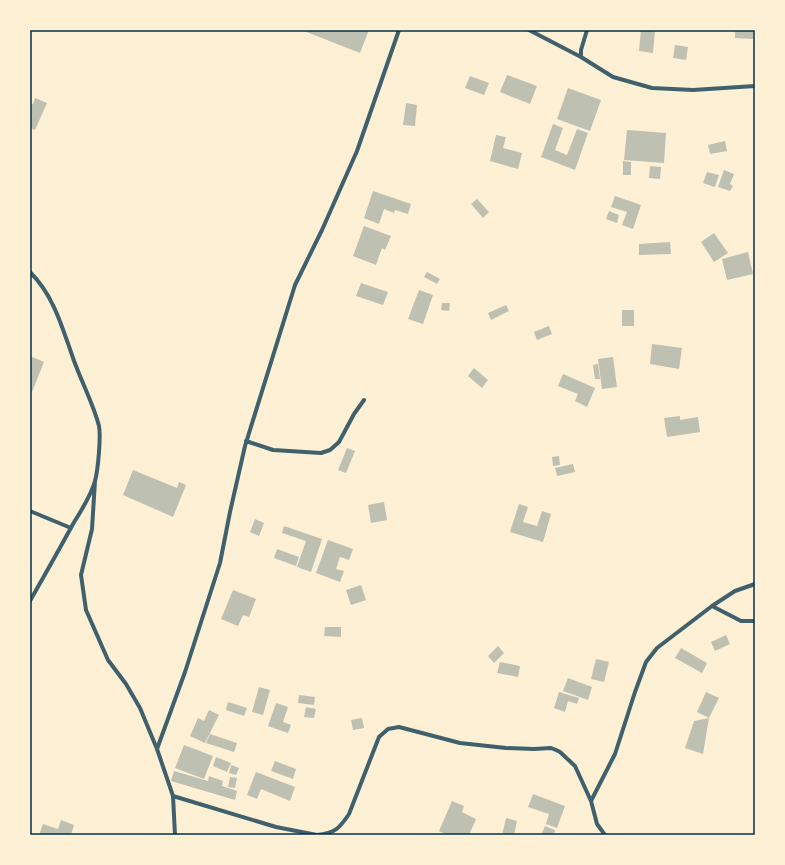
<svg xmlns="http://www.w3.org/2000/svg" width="785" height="865" font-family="Cabin,sans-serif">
  <rect width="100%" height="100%" fill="#fdf0d5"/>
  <!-- building -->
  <path fill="#bec0b2" d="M305,30H369L360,53L304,31Z
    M641,30H655L653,53L639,51Z
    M735,30H753V39L735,38Z
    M675,45L688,47L686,60L673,58Z
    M507,75L537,86L530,104L500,92Z
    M470,76L489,83L484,95L465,88Z
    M568,88L601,100L590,131L557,119Z
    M35,98L47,103L35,130L30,128V103L33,104Z
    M406,103L417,105L415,126L403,125Z
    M553,124L563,128L555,150L567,155L577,129L588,133L575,170L541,157Z
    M627,130L666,133L664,163L624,160Z
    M496,135L506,137L503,148L522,153L518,169L490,161Z
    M725,141L727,151L710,154L708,145Z
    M623,161L631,162V175H623Z
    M650,166L661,167L660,179L649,178Z
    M724,170L734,174L730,184L733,186L730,191L718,187Z
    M707,172L719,175L715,187L703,183Z
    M373,191L411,204L408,214L395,210L394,213L384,209L379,224L364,218Z
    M615,196L641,205L633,229L622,225L627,212L611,207Z
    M477,199L489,212L483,218L471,204Z
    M609,211L619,215L617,223L606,219Z
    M364,226L391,236L385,250L382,248L376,265L353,256Z
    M714,233L728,253L714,262L701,242Z
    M670,242L671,254L639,255V244Z
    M748,252L753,274L727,280L722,259Z
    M427,272L440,279L437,284L424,277Z
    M361,283L388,292L383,305L356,296Z
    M419,290L433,295L423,324L408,319Z
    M442,303H450L449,311L441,310Z
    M506,305L509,311L491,320L488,313Z
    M622,310H634V326H622Z
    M549,326L552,334L537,340L534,332Z
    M652,344L682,348L679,369L650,364Z
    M30,356L44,362L32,392L30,391Z
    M613,357L617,387L602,389L598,359Z
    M598,364L600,379H595L593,365Z
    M474,368L488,380L482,388L468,376Z
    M563,374L595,388L587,407L575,401L578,394L558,386Z
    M680,416V420L698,417L700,432L667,437L664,418Z
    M347,448L355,451L346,473L338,470Z
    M559,456L560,465L553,466L552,457Z
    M573,464L575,472L557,476L555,468Z
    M133,470L177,488L179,482L186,485L173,517L123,495Z
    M384,502L387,520L371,523L368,505Z
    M519,504L528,507L523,522L537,526L542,511L551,514L543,542L510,532Z
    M255,519L264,523L259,536L250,532Z
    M284,526L322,539L311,572L297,567L306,541L282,533Z
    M328,540L353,549L349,560L340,557L336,569L344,571L340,582L316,573Z
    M277,549L299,557L296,566L274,558Z
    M361,585L366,600L351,605L346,590Z
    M233,590L256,599L249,617L243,615L238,626L221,619Z
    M325,627H341V637L324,636Z
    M726,635L730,644L715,651L711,642Z
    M498,646L504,653L494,663L488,656Z
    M681,648L707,663L702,673L675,658Z
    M596,659L609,662L604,682L591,679Z
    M500,662L520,666L518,677L497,673Z
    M568,678L592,687L588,700L563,691Z
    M259,687L270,690L263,715L252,712Z
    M559,692L579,698L577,704L568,701L565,712L554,708Z
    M706,692L719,698L709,718L697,712Z
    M299,695L315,697L314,705L298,703Z
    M228,702L247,708L244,716L226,710Z
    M276,703L288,707L283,722L291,725L288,733L268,726Z
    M306,707L316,709L314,718L304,717Z
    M209,710L219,715L205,743L190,736L198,718L204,721Z
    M362,718L364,728L353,730L351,720Z
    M709,718L703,754L685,748L694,721Z
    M210,734L237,743L234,752L206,743Z
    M184,745L213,756L204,779L175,768Z
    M216,757L231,763L227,772L213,766Z
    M275,761L296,769L293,779L271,771Z
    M231,765L239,768L236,775L229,773Z
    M174,771L208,781L209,776L223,781L222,786L237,791L235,800L171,781Z
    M256,772L295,787L290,801L261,789L257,799L247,795Z
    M230,777L237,778L235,788L228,787Z
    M533,794L565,806L557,828L546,824L549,814L528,807Z
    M452,801L464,806L462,812L476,819L469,835H444L445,834L439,831Z
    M506,818L517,821L514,835H502Z
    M61,820L74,825L71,835H39L43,824L58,829Z
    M545,826L555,830L554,835H541Z"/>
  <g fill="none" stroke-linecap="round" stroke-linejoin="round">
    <!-- minor -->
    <path stroke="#3f606c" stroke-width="4" d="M529,30L581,57L613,77L652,88L693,90L755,86
      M581,57V50L587,30
      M30,272C54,296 62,327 73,358C81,381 93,403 99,426C101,437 98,470 95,481C91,496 81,511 73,524C59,550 44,576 30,601
      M246,441L273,450L321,453L330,450L339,442L354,414L364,400
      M95,481L92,529L81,575L86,610L108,660L126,684L140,708L157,749L173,796L175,835
      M30,511L71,528
      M712,606L741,621H755
      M157,749L185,672L220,563L230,512L245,446L295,285L322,230L357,151L399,30
      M173,796L276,827L317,835
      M591,801L615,754L635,692L646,662L657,648L712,606L735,591L755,584
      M317,835C335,833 339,829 349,814L379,737L388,729L399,727L460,743L506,748L534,749L551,748L556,750L560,752L575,766L591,801L597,824L605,835"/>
  </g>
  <!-- border -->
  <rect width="785" height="865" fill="none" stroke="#fdf0d5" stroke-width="62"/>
  <rect x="31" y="31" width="723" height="803" fill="none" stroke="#003049" stroke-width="1.5"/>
</svg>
